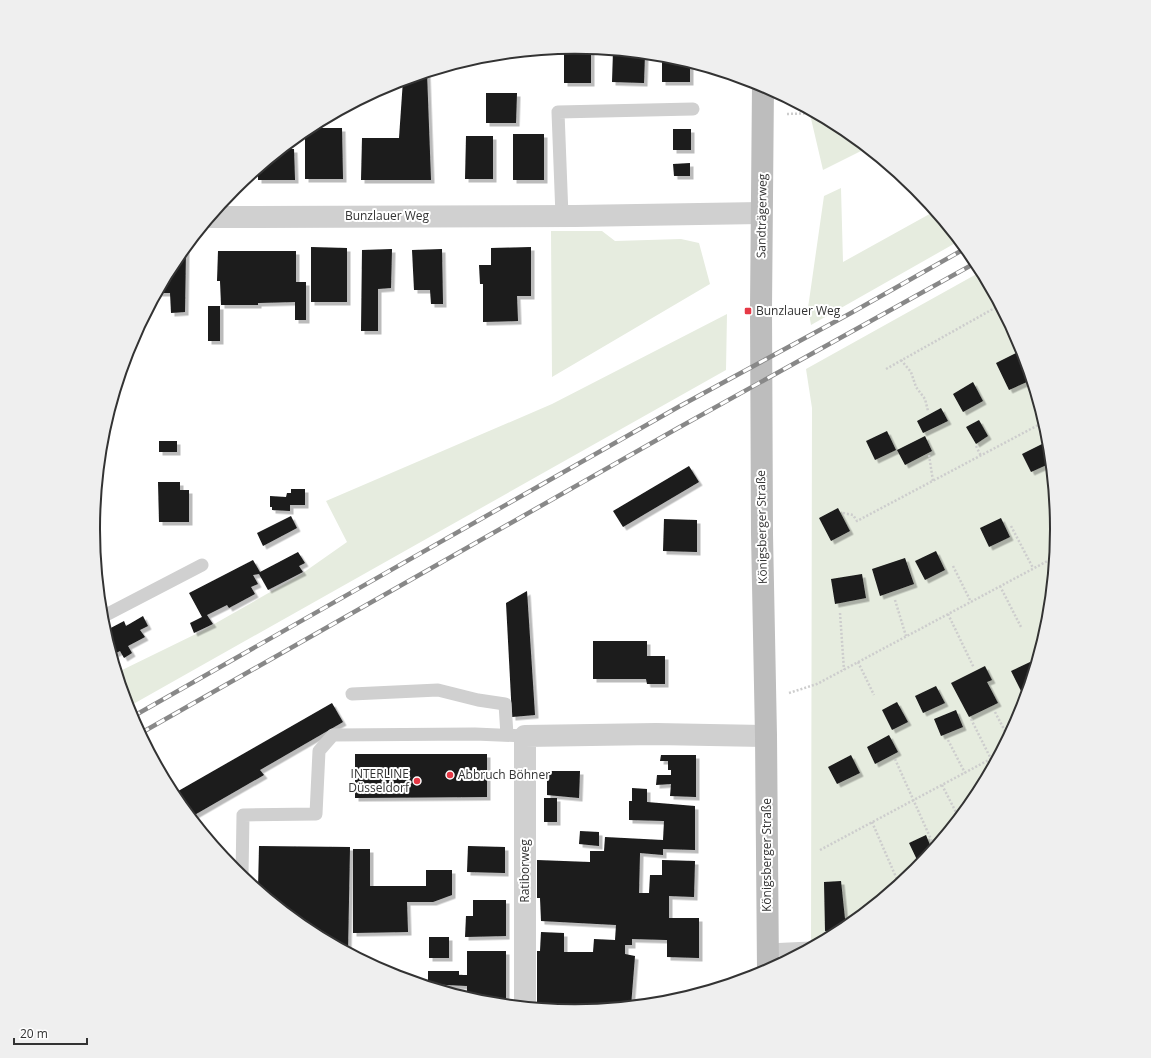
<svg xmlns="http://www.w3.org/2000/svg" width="1151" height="1058" font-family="'Open Sans',sans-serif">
  <defs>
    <filter id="shadow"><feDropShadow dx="3.5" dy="3.5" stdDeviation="0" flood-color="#0004"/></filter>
  </defs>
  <rect width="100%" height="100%" fill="#fff"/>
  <!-- green -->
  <path fill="#e6ecdf" d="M809,110L843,128L867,148L823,170Z
    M841,188L843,262L935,211L959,241L811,325L808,308L824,196Z
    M551,231H602L615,241L681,239L699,243L710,284L552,377Z
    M982,271L1021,345L1048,435L1057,529L1048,623L1021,714L976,797L916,870L843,930L811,947L812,408L806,369Z
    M727,314L726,370L128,707L118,672L202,631L300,575L347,542L326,501L552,404Z"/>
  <!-- building -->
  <path fill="#1a1a1a" filter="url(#shadow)" d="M576,47L591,48V83H564V48Z
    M613,51L645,54L644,83L612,82Z
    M662,56H670L690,62V82H662Z
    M427,73L431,180H361L362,138H399L403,80Z
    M486,93H517L516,123H486Z
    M308,128H342L343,179H305V131Z
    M673,129H691V150H673Z
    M513,134H544V180H513Z
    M466,136H493V179H465Z
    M282,149H294L295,180H258V169Z
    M690,163V176H674L673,164Z
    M311,247L347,248V302H311Z
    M531,247V296H517L518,321L483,322V284H480L479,265H491V248Z
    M184,249H186L185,312L171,313L170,293H158L175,261Z
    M392,249L391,288L378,289V331H361L362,250Z
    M442,249L443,304H431L430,290H414L412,250Z
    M218,251H296V282H306V320H295V302L258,303V305H221L220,281H217Z
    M208,306H220V341H208Z
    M1016,353L1029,381L1009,390L996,363Z
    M973,382L983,401L963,412L953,394Z
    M941,408L948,421L923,433L917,421Z
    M979,420L988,436L976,444L966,427Z
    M887,431L896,450L875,460L866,441Z
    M925,436L932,451L905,465L897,450Z
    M159,441H177V452H159Z
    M1044,443L1050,456L1051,463L1031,472L1022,454Z
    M689,466L699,482L623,527L613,511Z
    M158,482H180V490H189V522H159Z
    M291,489H305V505H290V511L272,510V507H270V496L286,497L287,493H291Z
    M838,508L850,531L831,541L819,518Z
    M291,516L297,528L263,546L257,533Z
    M1001,518L1010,537L989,547L980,528Z
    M664,519L697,520V552L663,551Z
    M936,551L945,570L925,580L915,561Z
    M298,552L305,563L299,566L303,572L268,590L259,574L253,575L258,584L251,587L255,594L229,608L227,605L207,615L213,624L194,633L190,623L202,617L189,593L253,560L260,572Z
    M905,558L914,584L880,596L872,569Z
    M862,574L866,598L835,604L831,579Z
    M527,591L535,715L512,717L506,603Z
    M143,616L148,626L140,630L145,637L128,646L132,653L124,658L120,651L112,655L105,631L124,621L126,626Z
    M593,641H647V656H665V684H647L646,679H593Z
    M1030,662L1034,670L1027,693L1023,695L1011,671Z
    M985,666L992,680L987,682L998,703L969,717L951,683Z
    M936,686L945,703L923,713L915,696Z
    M897,702L908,722L892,730L882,710Z
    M332,703L343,722L260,770L264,775L191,817L175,797L173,794Z
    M956,710L963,727L941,736L934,719Z
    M889,735L898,752L875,764L867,747Z
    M355,754H487V797L355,798Z
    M661,755H696V797L670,796L671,784L656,785L657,775H671V770H668V761H660Z
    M851,755L860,773L837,784L828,767Z
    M547,771H580L579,798L547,795Z
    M632,788L647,789V802L695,806V850L663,849V855L640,853L639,893H649L650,875H662V860L695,861L694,897L669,896V918H699V958L667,957V940L632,939V945H625V954L635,956L631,1006L575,1011L537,1007V951H540L541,932L564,933V952H593L594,939L615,940L616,925L541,921L540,898H537V860L590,862V851H604L605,837L663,840L664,821L629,820V801H632Z
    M544,798H557V822H544Z
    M580,831L599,832V846L579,844Z
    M926,835L932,850L922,863L919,864L909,843Z
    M259,846L350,847L348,951L308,930L258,889Z
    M468,846L505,847V873L467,872Z
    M353,849H370V886H426V870H452V895L433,902H407L408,932L353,933Z
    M841,881L845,919L859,917L843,930L825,931L824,882Z
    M473,900H506V936L465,937L466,916H473Z
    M429,937H449V958H429Z
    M467,951H506V1004L481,1002L467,997V986L428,984V971H459V975H467Z"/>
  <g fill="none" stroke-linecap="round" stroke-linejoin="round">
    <!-- path -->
    <path stroke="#cdcdcd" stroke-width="2.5" stroke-dasharray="2 2" stroke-linecap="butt" d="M787,114L815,113
      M901,360L911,372L916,387L925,399L928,411
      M886,369L1000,305
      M1026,369L1028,368
      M976,446L981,456
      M929,455L933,481
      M843,513L853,515L857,521L1044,422
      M1011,526L1033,568
      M953,566L971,602
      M1000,586L1021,627
      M895,600L906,636
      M840,613L844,670
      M948,614L974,668
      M858,662L874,695
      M789,693L817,684L1055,557
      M995,712L1008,737
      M971,719L991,759
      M948,740L965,773
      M895,759L934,846
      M942,785L959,818
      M872,822L899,884
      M820,850L998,755"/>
    <!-- lane -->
    <path stroke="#d0d0d0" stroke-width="13" d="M562,216L558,112L693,109
      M102,617L202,565
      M352,694L438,690L478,700L505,704L507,735
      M242,876L243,815L316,814L319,751L333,735L475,734L525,736
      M768,950L810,948"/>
    <!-- street -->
    <path stroke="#d0d0d0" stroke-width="22" d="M211,217L575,216L761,213
      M525,1006V736L656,734L766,736"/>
    <!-- secondary -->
    <path stroke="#bdbdbd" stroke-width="22" d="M763,85L761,309L762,534L766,736L768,970"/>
    <defs>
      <path id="rail" d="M132,717L680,406L851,313L966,248
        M141,733L678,428L977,262"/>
    </defs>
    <!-- rail casing -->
    <use href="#rail" stroke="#888" stroke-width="4.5"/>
    <!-- rail -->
    <use href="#rail" stroke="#fff" stroke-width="3" stroke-dasharray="9" stroke-linecap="butt"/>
  </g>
  <!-- markers -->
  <g fill="#e63946" stroke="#fff" stroke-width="1.5">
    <rect x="744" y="307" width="8" height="8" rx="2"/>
    <circle cx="450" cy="775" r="4"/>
    <circle cx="417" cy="781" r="4"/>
  </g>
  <g text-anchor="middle" stroke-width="4" stroke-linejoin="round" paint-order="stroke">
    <!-- street labels -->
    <g font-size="12" fill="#333" stroke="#fff">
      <text x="387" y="220">Bunzlauer Weg</text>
      <text transform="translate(762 216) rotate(-89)" y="4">Sandträgerweg</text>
      <text transform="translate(762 527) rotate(-91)" y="4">Königsberger Straße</text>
      <text transform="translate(767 855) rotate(-90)" y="4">Königsberger Straße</text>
      <text transform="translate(525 871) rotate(-90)" y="4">Ratiborweg</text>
    </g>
    <!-- poi labels -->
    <g font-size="12" fill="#333" stroke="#fff" text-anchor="start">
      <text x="756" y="315">Bunzlauer Weg</text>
      <text x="409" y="778" text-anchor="end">INTERLINE<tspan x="409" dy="14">Düsseldorf</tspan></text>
      <text x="458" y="779">Abbruch Böhner</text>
    </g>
  </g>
  <!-- crop -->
  <path d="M0 0H1151V1058H0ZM100 529a475 475 0 1 1 950 0a475 475 0 1 1-950 0Z" fill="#efefef" fill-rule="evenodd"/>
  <path fill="none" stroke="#333" stroke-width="2" d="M100 529a475 475 0 1 1 950 0a475 475 0 1 1-950 0Z"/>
  <!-- scale -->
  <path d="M14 1038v6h73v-6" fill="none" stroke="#333333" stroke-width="2"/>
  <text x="20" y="1038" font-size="12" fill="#333333" stroke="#ffffff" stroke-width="3" paint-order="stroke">20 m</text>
</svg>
